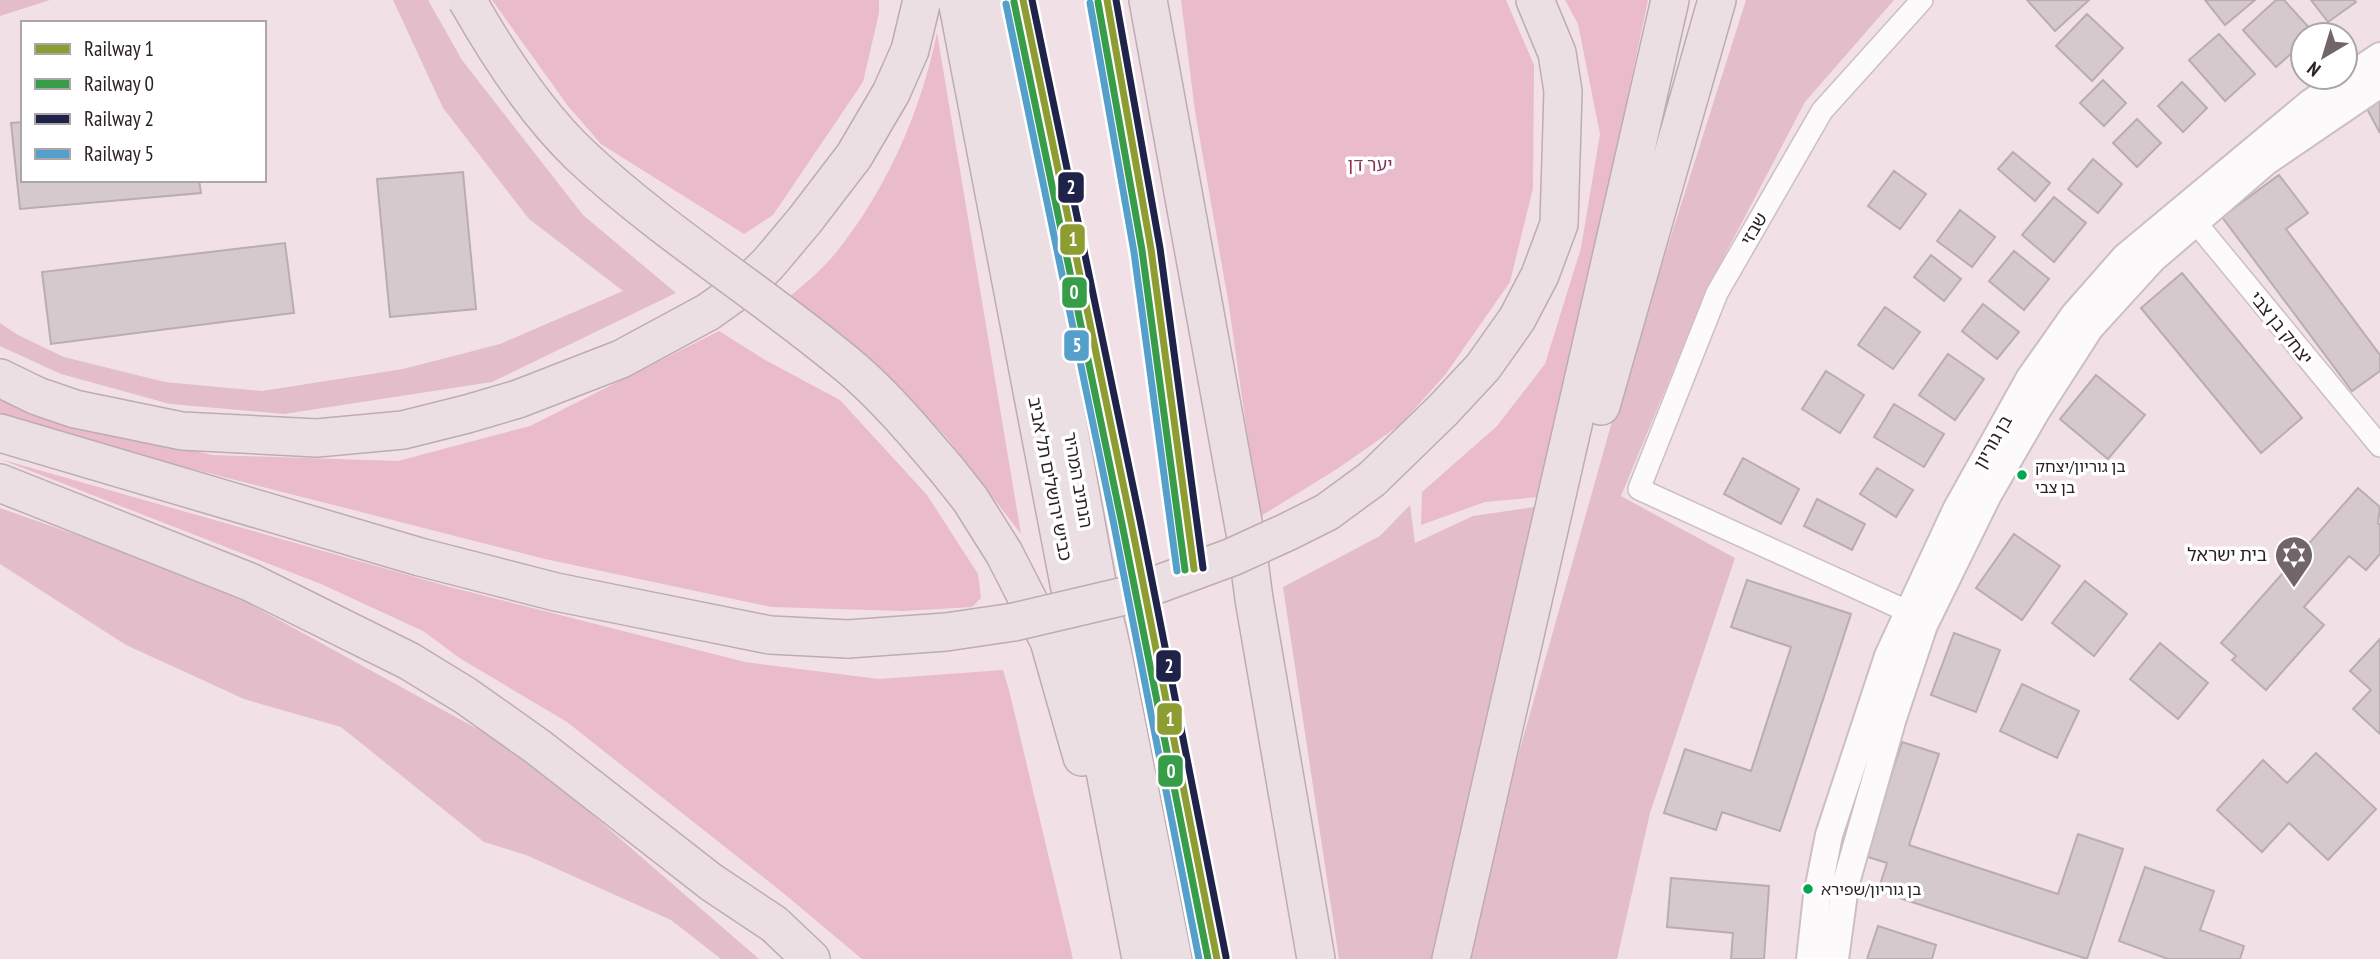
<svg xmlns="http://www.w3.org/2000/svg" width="2380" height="959" font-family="'PT Sans Narrow','Noto Sans Hebrew',sans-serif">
  <rect width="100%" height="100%" fill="#f1e1e6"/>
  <!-- green -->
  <path fill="#e4bdca" d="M0,0H50L0,16Z
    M393,0H428L462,60L583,215L676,293L492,382L284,414L170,404L61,374L0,346V323L18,335L64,357L165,382L262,391L403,369L500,344L623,291L529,219L443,108Z
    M1746,0H1894L1805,102L1707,289L1621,496L1735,558L1650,813L1617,959H1469L1484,877L1611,425Z
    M1410,505L1415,543L1473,516L1549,505L1495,721L1443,908L1435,959H1339L1283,587L1380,536Z
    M0,508L210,582L494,738L579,803L759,959H721L671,920L526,855L484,842L341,727L244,699L126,645L0,564Z"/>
  <!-- forest -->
  <path fill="#e9bbcb" d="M492,0H879V13L863,82L773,215L744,234L601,144L568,106Z
    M1181,0H1506L1534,65L1533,188L1510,282L1445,375L1400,425L1337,469L1261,516L1257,503L1229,306L1195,111Z
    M1565,0H1648L1588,285L1538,497L1485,502L1421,525L1422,492L1497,426L1545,364L1581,248L1600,134L1578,24Z
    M937,33L1021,534L946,437L917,407L884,377L788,298C806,283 824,268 838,250C888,187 921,110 937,33Z
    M719,331L767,361L840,400L927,495L978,574L981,598L972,607L903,611L771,607L545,559L142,456L0,415V398L24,408L212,455L398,461L530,426Z
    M0,459L450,587L745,662L879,679L1003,670L1009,690L1073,959H862L782,892L567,722L461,659L423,631L321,584Z"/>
  <!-- building -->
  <path fill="#d6c9cd" stroke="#b9adb1" stroke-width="2" d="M2027,0H2089L2055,31Z
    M2205,0H2255L2225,25Z
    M2276,0H2284L2314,33L2303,35V43L2276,67L2243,30Z
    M2311,0H2354L2356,2L2328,22Z
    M2087,14L2123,48L2092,81L2056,46Z
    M2219,34L2255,74L2225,101L2189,60Z
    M2103,80L2126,103L2104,126L2080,103Z
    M2182,82L2207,108L2183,132L2158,106Z
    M2380,100V133L2366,107Z
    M2137,119L2161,143L2137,167L2113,143Z
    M23,122V180H199L201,193L20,209L11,123Z
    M2013,152L2050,183L2035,201L1998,169Z
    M2093,159L2122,184L2098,213L2068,189Z
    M1894,171L1926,194L1900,229L1868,206Z
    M463,172L476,309L390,317L377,179Z
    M2279,175L2308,213L2286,229L2380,355V371L2352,391L2222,217Z
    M2054,197L2086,223L2054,262L2022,235Z
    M1960,210L1995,237L1972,267L1937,241Z
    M285,243L294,313L51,344L42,272Z
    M2014,251L2049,279L2024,310L1989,281Z
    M1931,255L1961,279L1944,301L1914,277Z
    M2182,273L2302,418L2261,453L2141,308Z
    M1983,304L2019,332L1997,359L1962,331Z
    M1885,307L1920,332L1893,369L1858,345Z
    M1948,354L1984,379L1955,420L1919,395Z
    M1826,371L1864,395L1840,433L1802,409Z
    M2096,375L2145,415L2108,459L2060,419Z
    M1894,404L1944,434L1924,467L1874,437Z
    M1743,458L1799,489L1781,524L1724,494Z
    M1877,468L1913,490L1896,517L1860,494Z
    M2358,488L2380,507L2378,523L2380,525V554L2366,570L2349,556L2304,607L2324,625L2266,690L2232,660L2236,656L2221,643Z
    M1817,499L1865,524L1852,550L1804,526Z
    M2014,534L2060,566L2022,620L1976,588Z
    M1747,580L1851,614L1780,831L1722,812L1716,830L1664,813L1685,749L1751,771L1791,647L1731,627Z
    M2085,581L2127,614L2094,656L2052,623Z
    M1954,633L2000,650L1976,712L1931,695Z
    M2380,639V734L2353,709L2371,690L2350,671Z
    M2160,643L2208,683L2178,719L2130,679Z
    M2022,684L2079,711L2057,758L2000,731Z
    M1902,742L1939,754L1909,845L2058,894L2078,834L2123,849L2087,959L1878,891L1887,863L1865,856Z
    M2316,753L2376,809L2328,860L2289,823L2262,852L2217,810L2263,760L2287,783Z
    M2145,867L2214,891L2200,930L2244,946L2240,959H2168L2119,941Z
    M1671,878L1769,886L1764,959H1731L1733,933L1667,927Z
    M1878,926L1936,945L1932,959H1867Z"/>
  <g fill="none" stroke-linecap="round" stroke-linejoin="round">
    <defs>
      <path id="minor" d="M2187,212L2380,446
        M1920,617L1639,489L1717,293L1822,111L1922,0"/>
      <path id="tertiary" d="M1810,959L1817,896L1829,835L1888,656L1956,510L2029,379L2074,315L2125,257L2310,103L2380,56
        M1835,959L1845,886L1893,718L1924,625L1988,495L2036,412L2090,328L2153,259L2267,161L2380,84"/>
      <path id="motorway" d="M957,0L1141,959
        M990,0L1100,599L1112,650L1173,959
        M1148,0L1246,538L1254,599L1316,959
        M0,378L37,396L75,409L182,431L317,438L403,430L467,414L518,399L621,359L708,312L746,285L768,264L805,220L854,156L891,93L910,50L922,0
        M1601,406L1717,0
        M0,433L420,557L556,592L770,635L848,639
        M947,470L970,499L1004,553L1049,641L1082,757
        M1372,479L1443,410L1483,367L1517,319L1540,275L1559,224L1563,91L1557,53L1535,0
        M0,483L250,582L409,661L466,696L538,747L711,882L774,924L811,959
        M1451,959L1670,0"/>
    </defs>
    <!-- minor casing -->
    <use href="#minor" stroke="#ccbfc3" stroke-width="24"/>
    <!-- tertiary casing -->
    <use href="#tertiary" stroke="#ccbfc3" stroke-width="30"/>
    <!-- motorway casing -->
    <use href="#motorway" stroke="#bdacb2" stroke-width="40"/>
    <!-- minor -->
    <use href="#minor" stroke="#fdfafb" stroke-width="21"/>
    <!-- tertiary -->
    <use href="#tertiary" stroke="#fdfafb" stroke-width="26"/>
    <!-- motorway -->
    <use href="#motorway" stroke="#ecdfe4" stroke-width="37"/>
    <defs>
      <path id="motorway-bridge" d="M467,0C497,53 536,113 580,155C665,235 767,296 856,372C889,401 918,436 947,470
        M848,639L946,632L1014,622L1129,595L1232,557L1287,532L1327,512L1372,479"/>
    </defs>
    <!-- motorway-bridge casing -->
    <use href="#motorway-bridge" stroke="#bdacb2" stroke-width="40" stroke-linecap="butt"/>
    <!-- motorway-bridge -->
    <use href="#motorway-bridge" stroke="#ecdfe4" stroke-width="37"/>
    <defs>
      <path id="rail-1" d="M1023,0L1131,522L1217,959
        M1107,0L1151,249L1194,569"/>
      <path id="rail-2" d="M1014,2L1122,524L1208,959
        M1098,2L1142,250L1185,570"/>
      <path id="rail-3" d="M1032,0L1140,520L1226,957
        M1116,0L1160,248L1203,568"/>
      <path id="rail-4" d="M1090,3L1134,252L1177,571
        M1006,4L1114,525L1199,959"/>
    </defs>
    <!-- rail-1 casing -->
    <use href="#rail-1" stroke="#fff" stroke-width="12"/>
    <!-- rail-2 casing -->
    <use href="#rail-2" stroke="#fff" stroke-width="12"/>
    <!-- rail-3 casing -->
    <use href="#rail-3" stroke="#fff" stroke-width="12"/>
    <!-- rail-4 casing -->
    <use href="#rail-4" stroke="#fff" stroke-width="12"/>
    <!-- rail-1 -->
    <use href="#rail-1" stroke="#8e9d31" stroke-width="7"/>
    <!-- rail-2 -->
    <use href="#rail-2" stroke="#389d48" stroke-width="7"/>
    <!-- rail-3 -->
    <use href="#rail-3" stroke="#1f234a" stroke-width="7"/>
    <!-- rail-4 -->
    <use href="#rail-4" stroke="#559fcb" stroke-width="7"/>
  </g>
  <!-- icons -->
  <defs>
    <symbol id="synagogue-pin" viewBox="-11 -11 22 30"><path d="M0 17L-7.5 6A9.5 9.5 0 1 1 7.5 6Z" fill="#716569" stroke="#fff"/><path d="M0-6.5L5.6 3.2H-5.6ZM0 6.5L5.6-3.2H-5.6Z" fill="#fff"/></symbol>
  </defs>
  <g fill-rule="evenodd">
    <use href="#synagogue-pin" x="2272" y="533" width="44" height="60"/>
  </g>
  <!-- markers -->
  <g fill="#00a651" stroke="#fff" stroke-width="2.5">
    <circle cx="2022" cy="475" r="6"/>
    <circle cx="1808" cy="889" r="6"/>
  </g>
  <g text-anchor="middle" stroke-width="7" stroke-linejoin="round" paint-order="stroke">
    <!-- bus labels -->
    <g font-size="16" fill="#2c2226" stroke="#fff" text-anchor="start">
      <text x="2035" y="472">בן גוריון/יצחק<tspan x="2035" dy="21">בן צבי</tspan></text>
      <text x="1821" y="895">בן גוריון/שפירא</text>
    </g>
    <!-- park labels -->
    <g font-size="18" fill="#843255" stroke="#fff">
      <text x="1370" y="171">יער דן</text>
    </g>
    <!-- street labels -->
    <g font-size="18" fill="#2c2226" stroke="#fff">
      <text transform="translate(1754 229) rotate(-60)" y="6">שבזי</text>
      <text transform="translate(2281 328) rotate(51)" y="6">יצחק בן צבי</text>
      <text transform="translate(1993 442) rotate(-60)" y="6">בן גוריון</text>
      <text transform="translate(1050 479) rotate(79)" y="6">כביש ירושלים תל אביב</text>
      <text transform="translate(1078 480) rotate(80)" y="6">הנתיב המהיר</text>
    </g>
    <!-- poi labels -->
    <g font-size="18" fill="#2c2226" stroke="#fff" text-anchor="end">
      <text x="2267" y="561">בית ישראל</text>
    </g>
  </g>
  <g stroke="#fff" stroke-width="2.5">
    <rect x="1057" y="171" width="28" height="33" rx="7" fill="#1f234a"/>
    <rect x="1059" y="223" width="27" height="33" rx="7" fill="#8e9d31"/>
    <rect x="1061" y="276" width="27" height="33" rx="7" fill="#389d48"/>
    <rect x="1063" y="329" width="27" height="33" rx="7" fill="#559fcb"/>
    <rect x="1155" y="649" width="27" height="34" rx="7" fill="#1f234a"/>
    <rect x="1156" y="702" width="27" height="34" rx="7" fill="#8e9d31"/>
    <rect x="1157" y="754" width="27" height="34" rx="7" fill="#389d48"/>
  </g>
  <g font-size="19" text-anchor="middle" font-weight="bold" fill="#fff">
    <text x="1071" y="194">2</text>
    <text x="1073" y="246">1</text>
    <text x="1074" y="299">0</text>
    <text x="1077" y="352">5</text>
    <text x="1169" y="673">2</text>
    <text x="1170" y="726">1</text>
    <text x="1171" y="778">0</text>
  </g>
  <!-- legend -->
  <rect x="21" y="21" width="245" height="161" fill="#ffffff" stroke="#aba7a8" stroke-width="2"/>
  <rect x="35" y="44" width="35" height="10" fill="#8e9d31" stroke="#aba7a8" stroke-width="2"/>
  <text x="84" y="56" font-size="21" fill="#2c2226">Railway 1</text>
  <rect x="35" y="79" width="35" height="10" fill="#389d48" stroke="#aba7a8" stroke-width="2"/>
  <text x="84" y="91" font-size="21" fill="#2c2226">Railway 0</text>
  <rect x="35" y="114" width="35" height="10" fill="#1f234a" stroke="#aba7a8" stroke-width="2"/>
  <text x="84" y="126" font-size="21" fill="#2c2226">Railway 2</text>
  <rect x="35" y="149" width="35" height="10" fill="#559fcb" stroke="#aba7a8" stroke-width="2"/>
  <text x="84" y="161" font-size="21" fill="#2c2226">Railway 5</text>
  <!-- north arrow -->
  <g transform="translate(2324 56) rotate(218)"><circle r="33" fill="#ffffff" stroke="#aba7a8" stroke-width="2"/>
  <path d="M0-5L12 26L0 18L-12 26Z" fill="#716569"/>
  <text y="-10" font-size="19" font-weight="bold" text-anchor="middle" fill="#2c2226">N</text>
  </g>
</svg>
